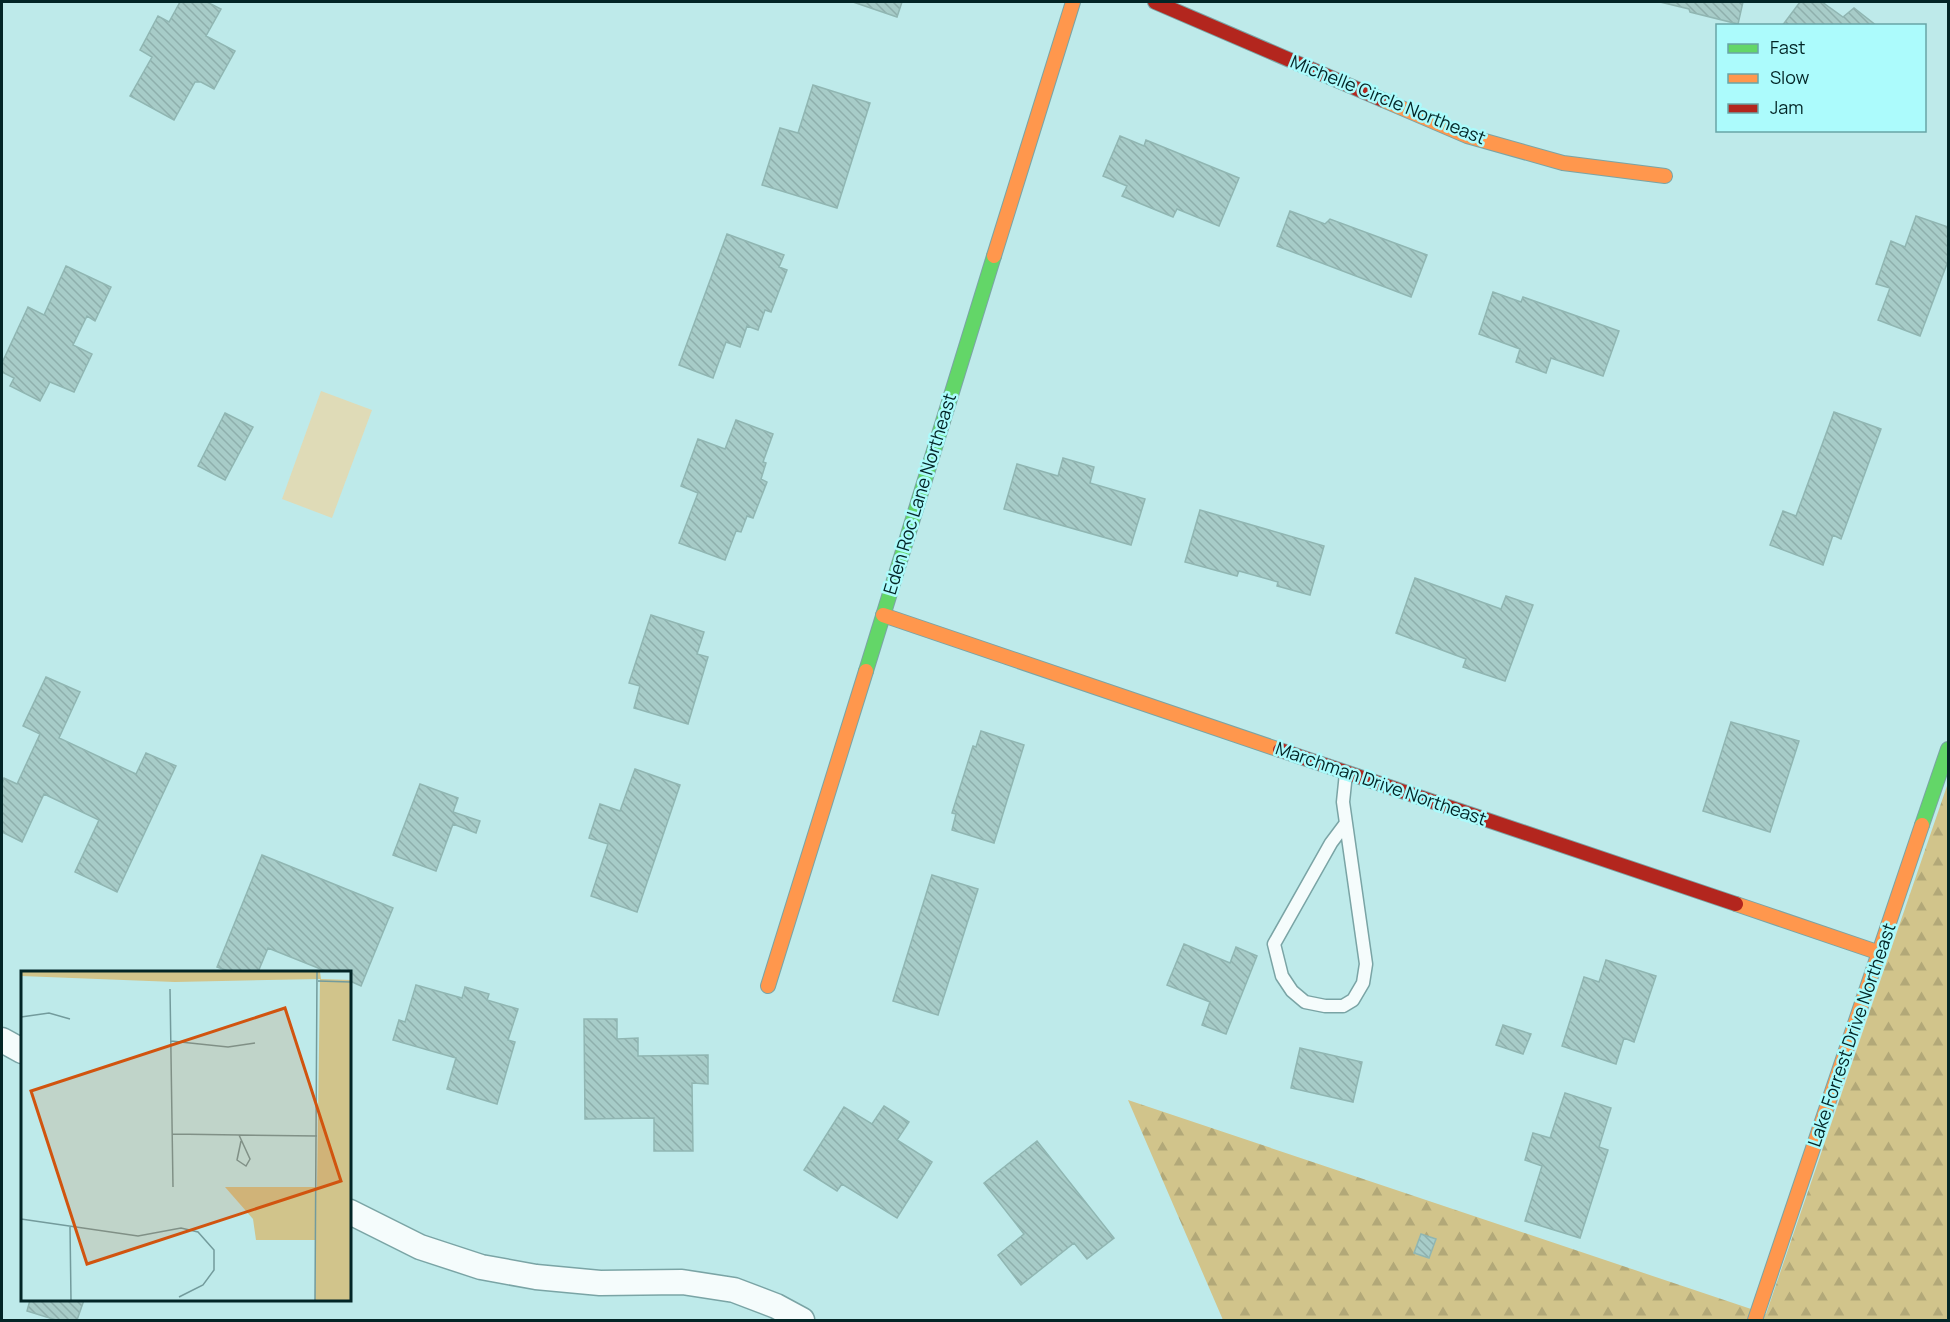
<svg xmlns="http://www.w3.org/2000/svg" width="1950" height="1322" font-family="Manrope,sans-serif">
  <defs>
    <pattern id="forest-firs" width="22" height="20" patternUnits="userSpaceOnUse" patternTransform="scale(1.5)"><rect width="22" height="20" fill="#d1c48b"/><path d="M5 1l3.5 6h-7zM16 11l3.5 6h-7z" fill="#b2a878"/></pattern>
    <pattern id="building-back-hatch" width="6" height="6" patternUnits="userSpaceOnUse" patternTransform="scale(1.5)"><rect width="6" height="6" fill="#a7ccc8"/><path d="M-1 5l2 2M0 0l6 6M5-1l2 2" fill="none" stroke="#8eafac"/></pattern>
  </defs>
  <rect width="100%" height="100%" fill="#beeaea"/>
  <!-- forest -->
  <path fill="url(#forest-firs)" d="M1948,783V1320H1223L1128,1100L1766,1314Z"/>
  <!-- pitch -->
  <path fill="#dfdbb7" d="M321,391L372,410L332,518L282,499Z"/>
  <!-- building -->
  <path fill="url(#building-back-hatch)" stroke="#90b6b2" stroke-width="1.5" d="M180,2H207L221,9L206,36L235,51L214,89L201,82H195L174,120L130,96L152,57L140,50L158,16L169,22Z
    M853,2H902L897,17Z
    M1660,2H1743L1738,24L1690,12L1689,9Z
    M1800,2H1822L1843,17L1854,8L1877,26H1782Z
    M813,85L870,103L837,208L762,185L780,128L798,133Z
    M1120,136L1144,146L1146,140L1239,178L1219,226L1177,209L1173,217L1122,196L1127,186L1103,176Z
    M1290,211L1325,224L1330,219L1427,255L1411,297L1277,246Z
    M1916,216L1948,227V261L1920,336L1878,320L1890,288L1876,284L1891,241L1905,247Z
    M727,234L784,255L779,267L787,270L771,312L765,310L758,330L747,326L740,347L726,342L713,378L679,365Z
    M66,266L111,287L95,321L87,316L73,345L92,354L74,392L50,382L40,401L10,386L14,378L2,372V363L28,307L44,315Z
    M1493,292L1521,302L1523,297L1619,331L1603,376L1551,358L1546,373L1516,362L1520,349L1479,334Z
    M1834,412L1881,429L1841,539L1833,535L1823,565L1770,545L1783,511L1796,516Z
    M225,413L253,427L225,480L198,466Z
    M736,420L773,434L763,462L766,463L761,479L767,482L753,518L747,516L741,532L736,531L725,560L679,543L698,493L681,486L698,439L725,449Z
    M1063,458L1094,467L1090,483L1145,499L1131,545L1004,509L1017,464L1058,476Z
    M1200,510L1324,546L1310,595L1277,586L1278,582L1239,571L1237,576L1185,562Z
    M1415,578L1501,609L1506,596L1533,605L1505,681L1463,667L1466,659L1396,633Z
    M651,615L704,632L697,654L708,657L688,724L634,708L640,686L629,683Z
    M46,677L80,692L59,738L136,774L146,753L176,766L117,892L75,872L99,820L44,794L22,842L2,832V784L4,778L17,784L40,734L23,726Z
    M1731,722L1799,741L1770,832L1703,811Z
    M981,731L1024,745L994,843L952,830L956,814L952,813L973,746L976,747Z
    M635,769L680,785L637,912L591,896L608,844L589,838L600,804L620,811Z
    M420,784L458,798L453,812L480,821L476,833L453,824L436,871L393,855Z
    M262,855L393,908L361,986L350,981V972H328L268,948L258,972H231L217,967Z
    M932,875L978,889L938,1015L893,1001Z
    M1184,944L1230,963L1236,947L1257,956L1226,1034L1202,1025L1210,1002L1167,985Z
    M1606,960L1656,976L1634,1042L1624,1038L1616,1064L1562,1046L1584,977L1599,982Z
    M416,985L462,998L465,987L489,994L487,1000L518,1009L508,1040L515,1042L497,1104L447,1089L456,1058L393,1040L399,1020L405,1022Z
    M584,1019H617V1039L638,1038V1056L708,1055V1084L692,1083L693,1151H654V1118L585,1119Z
    M1503,1025L1531,1034L1523,1054L1496,1045Z
    M1300,1048L1362,1062L1353,1102L1291,1088Z
    M1565,1093L1611,1108L1599,1147L1608,1150L1580,1238L1525,1221L1542,1166L1525,1160L1533,1133L1550,1138Z
    M884,1106L909,1122L897,1140L932,1162L897,1218L842,1184L837,1191L804,1170L844,1107L872,1124Z
    M1037,1141L1114,1238L1087,1259L1074,1243L1021,1285L998,1255L1024,1234L984,1183Z
    M1421,1234L1436,1239L1429,1258L1414,1253Z
    M30,1300H84L77,1320H56L27,1311Z"/>
  <g fill="none" stroke-linecap="round" stroke-linejoin="round">
    <defs>
      <path id="lane" d="M1346,773L1343,802L1366,964L1363,983L1353,1000L1343,1006H1325L1305,1002L1292,991L1282,976L1274,944L1331,843L1346,823"/>
      <path id="street" d="M2,1040L22,1051
        M350,1212L420,1247L481,1267L536,1277L600,1283L682,1282L734,1290L776,1306L802,1320"/>
      <path id="fast" d="M866,671L994,256
        M1922,825L1948,749"/>
      <path id="slow" d="M1383,100L1467,136L1563,163L1665,176
        M994,256L1073,2
        M883,615L1280,750
        M1736,904L1880,953
        M768,986L866,671
        M1755,1320L1922,825"/>
      <path id="jam" d="M1155,2L1383,100
        M1280,750L1736,904"/>
    </defs>
    <!-- lane casing -->
    <use href="#lane" stroke="#7aa4a5" stroke-width="15"/>
    <!-- street casing -->
    <use href="#street" stroke="#7aa4a5" stroke-width="27"/>
    <!-- fast casing -->
    <use href="#fast" stroke="#7aa4a5" stroke-width="16"/>
    <!-- slow casing -->
    <use href="#slow" stroke="#7aa4a5" stroke-width="16"/>
    <!-- jam casing -->
    <use href="#jam" stroke="#7aa4a5" stroke-width="16"/>
    <!-- lane -->
    <use href="#lane" stroke="#f5fcfc" stroke-width="12"/>
    <!-- street -->
    <use href="#street" stroke="#f5fcfc" stroke-width="24"/>
    <!-- fast -->
    <use href="#fast" stroke="#63d668" stroke-width="14"/>
    <!-- slow -->
    <use href="#slow" stroke="#ff974d" stroke-width="14"/>
    <!-- jam -->
    <use href="#jam" stroke="#b3261e" stroke-width="14"/>
  </g>
  <g text-anchor="middle" stroke-width="5" stroke-linejoin="round" paint-order="stroke">
    <!-- street labels -->
    <g font-size="18" fill="#032526" stroke="#acfbfc">
      <text transform="translate(1388 100) rotate(22)" y="6">Michelle Circle Northeast</text>
      <text transform="translate(920 494) rotate(-73)" y="6">Eden Roc Lane Northeast</text>
      <text transform="translate(1381 784) rotate(19)" y="6">Marchman Drive Northeast</text>
      <text transform="translate(1852 1035) rotate(-71)" y="6">Lake Forrest Drive Northeast</text>
    </g>
  </g>
  <!-- overview -->
  <g transform="translate(21 971)">
    <rect width="330" height="330" fill="#beeaea"/>
    <path d="M0,1H299L300,8L330,9V329H294L295,269H235L232,248L204,216H296L299,8L154,11L0,5Z" fill="#d1c48b"/>
    <path fill="none" stroke="#739b9c" stroke-width="1.5" d="M297,10L330,11M149,18L152,216M0,46L28,42L49,48M150,70L207,76L234,72M151,163L296,165M218,164L229,188L225,195L216,189L220,170M0,248L117,265L160,257L177,261L193,279V299L182,314L158,326M49,255L50,329M294,329L296,1"/>
    <path fill="#d1540f" fill-opacity="0.15" stroke="#d1540f" stroke-width="3" d="M264,37L320,210L66,293L10,120Z"/>
    <rect width="330" height="330" fill="none" stroke="#032526" stroke-width="3"/>
  </g>
  <!-- border -->
  <rect width="1950" height="1322" fill="none" stroke="#032526" stroke-width="6"/>
  <!-- legend -->
  <rect x="1716" y="24" width="210" height="108" fill="#acfbfc" stroke="#68a5a6" stroke-width="1.5"/>
  <rect x="1728" y="44" width="30" height="9" fill="#63d668" stroke="#68a5a6" stroke-width="1.5"/>
  <text x="1770" y="54" font-size="18" fill="#032526">Fast</text>
  <rect x="1728" y="74" width="30" height="9" fill="#ff974d" stroke="#68a5a6" stroke-width="1.5"/>
  <text x="1770" y="84" font-size="18" fill="#032526">Slow</text>
  <rect x="1728" y="104" width="30" height="9" fill="#b3261e" stroke="#68a5a6" stroke-width="1.5"/>
  <text x="1770" y="114" font-size="18" fill="#032526">Jam</text>
</svg>
